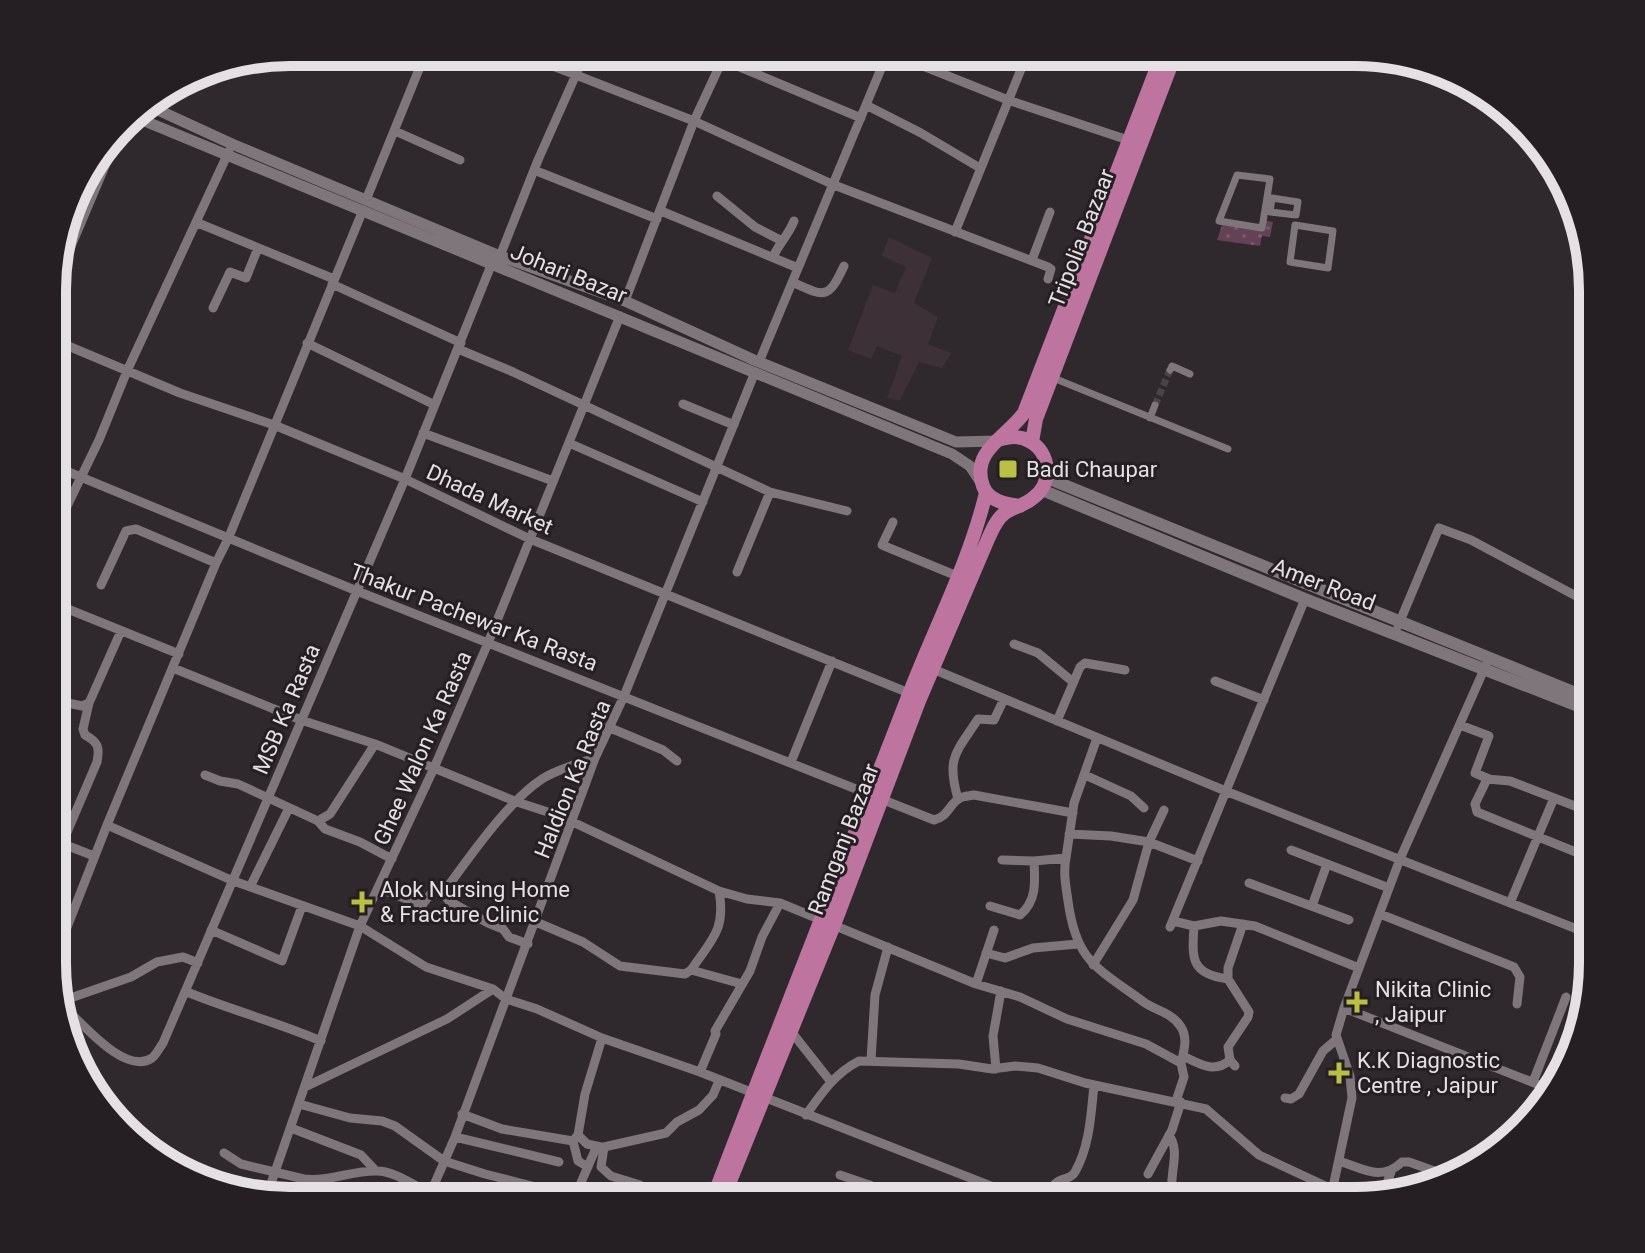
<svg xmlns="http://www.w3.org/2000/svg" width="1645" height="1253" font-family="Roboto,sans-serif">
  <defs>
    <pattern id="grass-dots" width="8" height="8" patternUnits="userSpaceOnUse" patternTransform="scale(2)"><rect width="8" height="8" fill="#654155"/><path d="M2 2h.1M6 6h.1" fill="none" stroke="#7b5c6d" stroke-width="1.8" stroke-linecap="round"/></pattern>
  </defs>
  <rect width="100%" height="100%" fill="#2f282c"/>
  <!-- built -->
  <path fill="#3d3037" d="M889,237L932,258L914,303L938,317L928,344L951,353L942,368L919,362L900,401L887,398L902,356L877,346L871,359L848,350L873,285L895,293L906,267L882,256Z"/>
  <!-- grass -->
  <path fill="url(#grass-dots)" d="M1262,220L1273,222L1270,237L1262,236L1260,246L1217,240L1222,225L1261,230Z"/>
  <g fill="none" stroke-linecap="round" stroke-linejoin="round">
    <!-- pedestrian-tunnel -->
    <path stroke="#4a4447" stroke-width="7" stroke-dasharray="7 3.5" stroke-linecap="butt" d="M1155,405L1170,370"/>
    <!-- pedestrian -->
    <path stroke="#7f767b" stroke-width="7" d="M1237,175L1270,179L1262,228L1219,221Z
      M1272,198L1298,202L1296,215L1270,212Z
      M1295,225L1333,231L1328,268L1290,262Z
      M1170,370L1172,366L1190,374
      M1051,377L1228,449
      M1150,418L1155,405"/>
    <!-- minor -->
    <path stroke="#7f767b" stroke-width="9" d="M517,52L694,121L834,185L1048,267L1051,269L1048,279
      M888,52L1008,100L1131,141
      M279,57L290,52
      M723,60L861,118
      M866,105L921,133L980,168
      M395,131L460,160
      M534,170L657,219
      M717,196L755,227L782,241
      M366,200L426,52
      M661,211L798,268
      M198,223L334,279
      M955,232L1028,52
      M500,256L538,160L586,52
      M773,257C779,243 788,236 794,221
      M1032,260L1050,212
      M792,282C825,297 828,300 844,266
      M332,284L461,343
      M625,301L694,121L726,52
      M213,308L230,272L246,278L258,248
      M54,340L180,393L274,425L405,479L530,539L909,693
      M307,343L435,405
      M458,349L513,372L770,492L847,511
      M759,362L888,52
      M683,404L734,425
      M423,433L553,481
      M569,443L703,502
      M54,466L357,591L934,820C948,817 949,804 960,798C964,796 969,796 974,795L1073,813
      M893,522L882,545L957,576
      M54,533L99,440L127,371L229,151
      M737,572L770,492
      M101,585L126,531L136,529L216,563
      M53,603L179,654
      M1398,626L1439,528L1471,540L1593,605
      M1014,644L1038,653L1073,682
      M928,667L1228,792L1592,935
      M173,668L301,720L375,744L517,802L560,816L719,891L747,899L780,903L976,984L1020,997L1067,1019L1146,1044L1181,1063L1184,1077L1176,1101
      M1215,681L1264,700
      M53,700L82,706L89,703L121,631
      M1057,721L1080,667L1085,663L1125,670
      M1460,725L1489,736L1475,773L1489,779
      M608,727L663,750L677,761
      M791,762L832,661
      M205,775L220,781L238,784L318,821L330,814L375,744
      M1085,775L1131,796L1144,808
      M958,799C946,757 956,753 978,719L994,720L1004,699
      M318,821L325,829L360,842L392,859
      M107,825L231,880L360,926L426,967L493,989L506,999L537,1009L602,1038L700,1072L1029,1201
      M1069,834L1111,836L1149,842L1198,861
      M53,840L94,856
      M62,844L97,762C100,747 98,742 85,735L83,729L89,703
      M1291,850L1389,888
      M1066,858L1074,803L1097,738
      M1593,859L1477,812L1475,804L1487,779L1510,781L1593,813
      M1002,860L1034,861L1066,858C1063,873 1066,886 1068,901C1076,960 1095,967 1141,1000C1154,1011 1171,1011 1181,1027C1188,1038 1184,1051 1181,1063
      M1249,883L1349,920
      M250,887L289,808
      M378,888L422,905L436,887L443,893
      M1510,903L1554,798
      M990,906L1020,915C1037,901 1035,882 1034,861
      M1312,906L1327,864
      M1380,914L1514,967L1520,977L1517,1004
      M1173,921L1194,926L1221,921L1255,926L1359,968
      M536,922L583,942L620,966L685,974L691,970C712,939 726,930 719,891
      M1194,926C1192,958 1190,974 1228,979
      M1170,927L1305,599
      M211,930L282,961L302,906
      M528,944L509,937L503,929L488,923L449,901L443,893C469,858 507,802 542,779C557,769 578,764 595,758
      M986,953L1005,958L1033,948L1078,944
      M53,963L107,825L216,563L228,539L363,210
      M1093,965L1133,900L1149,842L1164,810
      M691,970L742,984
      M976,984L994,930
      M187,992C231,1010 277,1022 321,1041
      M59,1002C78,1018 124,1077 152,1058C156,1055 160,1047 163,1043L405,479L492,263
      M59,1002L131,977L157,962L183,957L198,963
      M1344,1008L1552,1090
      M790,1030L831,1082
      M1183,1056C1200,1064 1214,1074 1230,1060
      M1573,1058L1583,1019
      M871,1060L875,995L888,947
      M1235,1066L1230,1060L1228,1047L1248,1017L1249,1012L1228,979V968L1243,924
      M996,1069L993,1036L1001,991
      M700,1072L716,1034L715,1031L750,971L762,937L780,903
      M1533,1082L1566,997
      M305,1087L447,1019L493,989
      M1285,1098L1291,1099L1299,1094L1323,1051L1337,1039
      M299,1104L350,1118L382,1121L395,1126L444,1161L485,1174L555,1192L570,1201
      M462,1114L502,1129L573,1141L578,1135L585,1094L602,1038
      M806,1115C821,1094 835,1073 859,1061L959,1064L992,1069L1015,1066L1038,1068L1085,1083L1206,1109L1259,1155L1334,1190L1367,1198
      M291,1128L361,1155L376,1171
      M578,1135L587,1144L601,1147
      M1169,1135C1183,1155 1164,1181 1176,1201
      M455,1137L559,1162
      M573,1141L578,1161L588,1167
      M1496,1149L1499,1137
      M224,1153L241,1164L304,1179C328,1182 351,1171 375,1171C393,1170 414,1185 429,1193
      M1339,1161C1364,1169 1381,1182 1402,1162H1409L1454,1178
      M1148,1174L1172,1130L1181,1102
      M840,1175L916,1201
      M640,1185L611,1176L601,1167L604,1147L666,1133L677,1122L699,1110L713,1095L719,1081
      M1383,1194L1391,1172
      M266,1198L360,926L434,768L488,643L620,316
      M427,1201L455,1137L595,758L624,696L755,372
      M502,1201L512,1181
      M573,1201L596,1148
      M864,1201L870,1185
      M977,1201L1000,1191
      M1044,1201C1048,1193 1052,1185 1059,1181C1066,1177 1071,1179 1075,1172C1090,1146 1091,1113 1094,1085
      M1330,1201L1352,1098L1350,1076L1336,1035L1344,1008L1400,859L1486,665"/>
    <!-- tertiary -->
    <path stroke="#7f767b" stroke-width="11" d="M145,104L232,144L500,256L625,301L754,360L956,442L997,441
      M130,115L952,454L970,466L980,481
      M54,284L120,128"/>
    <!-- secondary -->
    <path stroke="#7f767b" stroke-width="12" d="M1047,478L1593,700
      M1042,490L1305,599L1593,712"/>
    <!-- primary -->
    <path stroke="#bd759f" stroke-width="14" d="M1032,442L1036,419L1176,52
      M1020,506C1006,504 988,501 983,486C970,451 1007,437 1024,413L1163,52
      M712,1201C776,1032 843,865 908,697C934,629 969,563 986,493
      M722,1201L834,925L919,701L988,539C992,530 997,518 1005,513C1014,507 1025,505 1033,498C1053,484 1051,452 1029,441C1019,435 1009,437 998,440"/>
  </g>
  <!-- markers -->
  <g fill="#bac045" stroke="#251e22" stroke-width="3">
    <rect x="998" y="459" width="20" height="20" rx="4"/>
    <path d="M358 890h8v8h8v8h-8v8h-8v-8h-8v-8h8z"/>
    <path d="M1353 990h8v8h8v8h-8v8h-8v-8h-8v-8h8z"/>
    <path d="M1335 1061h8v8h8v8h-8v8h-8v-8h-8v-8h8z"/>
  </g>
  <g text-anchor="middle" stroke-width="6" stroke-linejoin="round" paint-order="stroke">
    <!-- street labels -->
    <g font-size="22" fill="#e5e0e3" stroke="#251e22">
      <text transform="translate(1081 238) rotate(-69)" y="8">Tripolia Bazaar</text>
      <text transform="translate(569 273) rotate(22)" y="8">Johari Bazar</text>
      <text transform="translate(490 499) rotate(25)" y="8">Dhada Market</text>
      <text transform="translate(1324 584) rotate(21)" y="8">Amer Road</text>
      <text transform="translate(474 617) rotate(21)" y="8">Thakur Pachewar Ka Rasta</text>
      <text transform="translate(286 709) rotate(-67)" y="8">MSB Ka Rasta</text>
      <text transform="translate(422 748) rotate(-66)" y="8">Ghee Walon Ka Rasta</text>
      <text transform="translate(572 779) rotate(-68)" y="8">Haldion Ka Rasta</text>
      <text transform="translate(843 839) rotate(-69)" y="8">Ramganj Bazaar</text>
    </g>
    <!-- poi labels -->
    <g font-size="22" fill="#e5e0e3" stroke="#251e22" text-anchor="start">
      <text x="1026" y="477">Badi Chaupar</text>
      <text x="380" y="897">Alok Nursing Home<tspan x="380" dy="25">&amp; Fracture Clinic</tspan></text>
      <text x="1375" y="997">Nikita Clinic<tspan x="1375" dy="25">, Jaipur</tspan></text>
      <text x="1357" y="1068">K.K Diagnostic<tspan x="1357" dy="25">Centre , Jaipur</tspan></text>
    </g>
  </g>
  <!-- crop -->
  <path d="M0 0H1645V1253H0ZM290 66H1355A224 224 0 0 1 1579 290V963A224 224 0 0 1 1355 1187H290A224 224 0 0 1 66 963V290A224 224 0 0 1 290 66Z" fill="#251e22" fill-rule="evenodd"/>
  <path fill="none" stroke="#e5e0e3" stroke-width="10" d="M290 66H1355A224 224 0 0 1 1579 290V963A224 224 0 0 1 1355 1187H290A224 224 0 0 1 66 963V290A224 224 0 0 1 290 66Z"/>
</svg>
